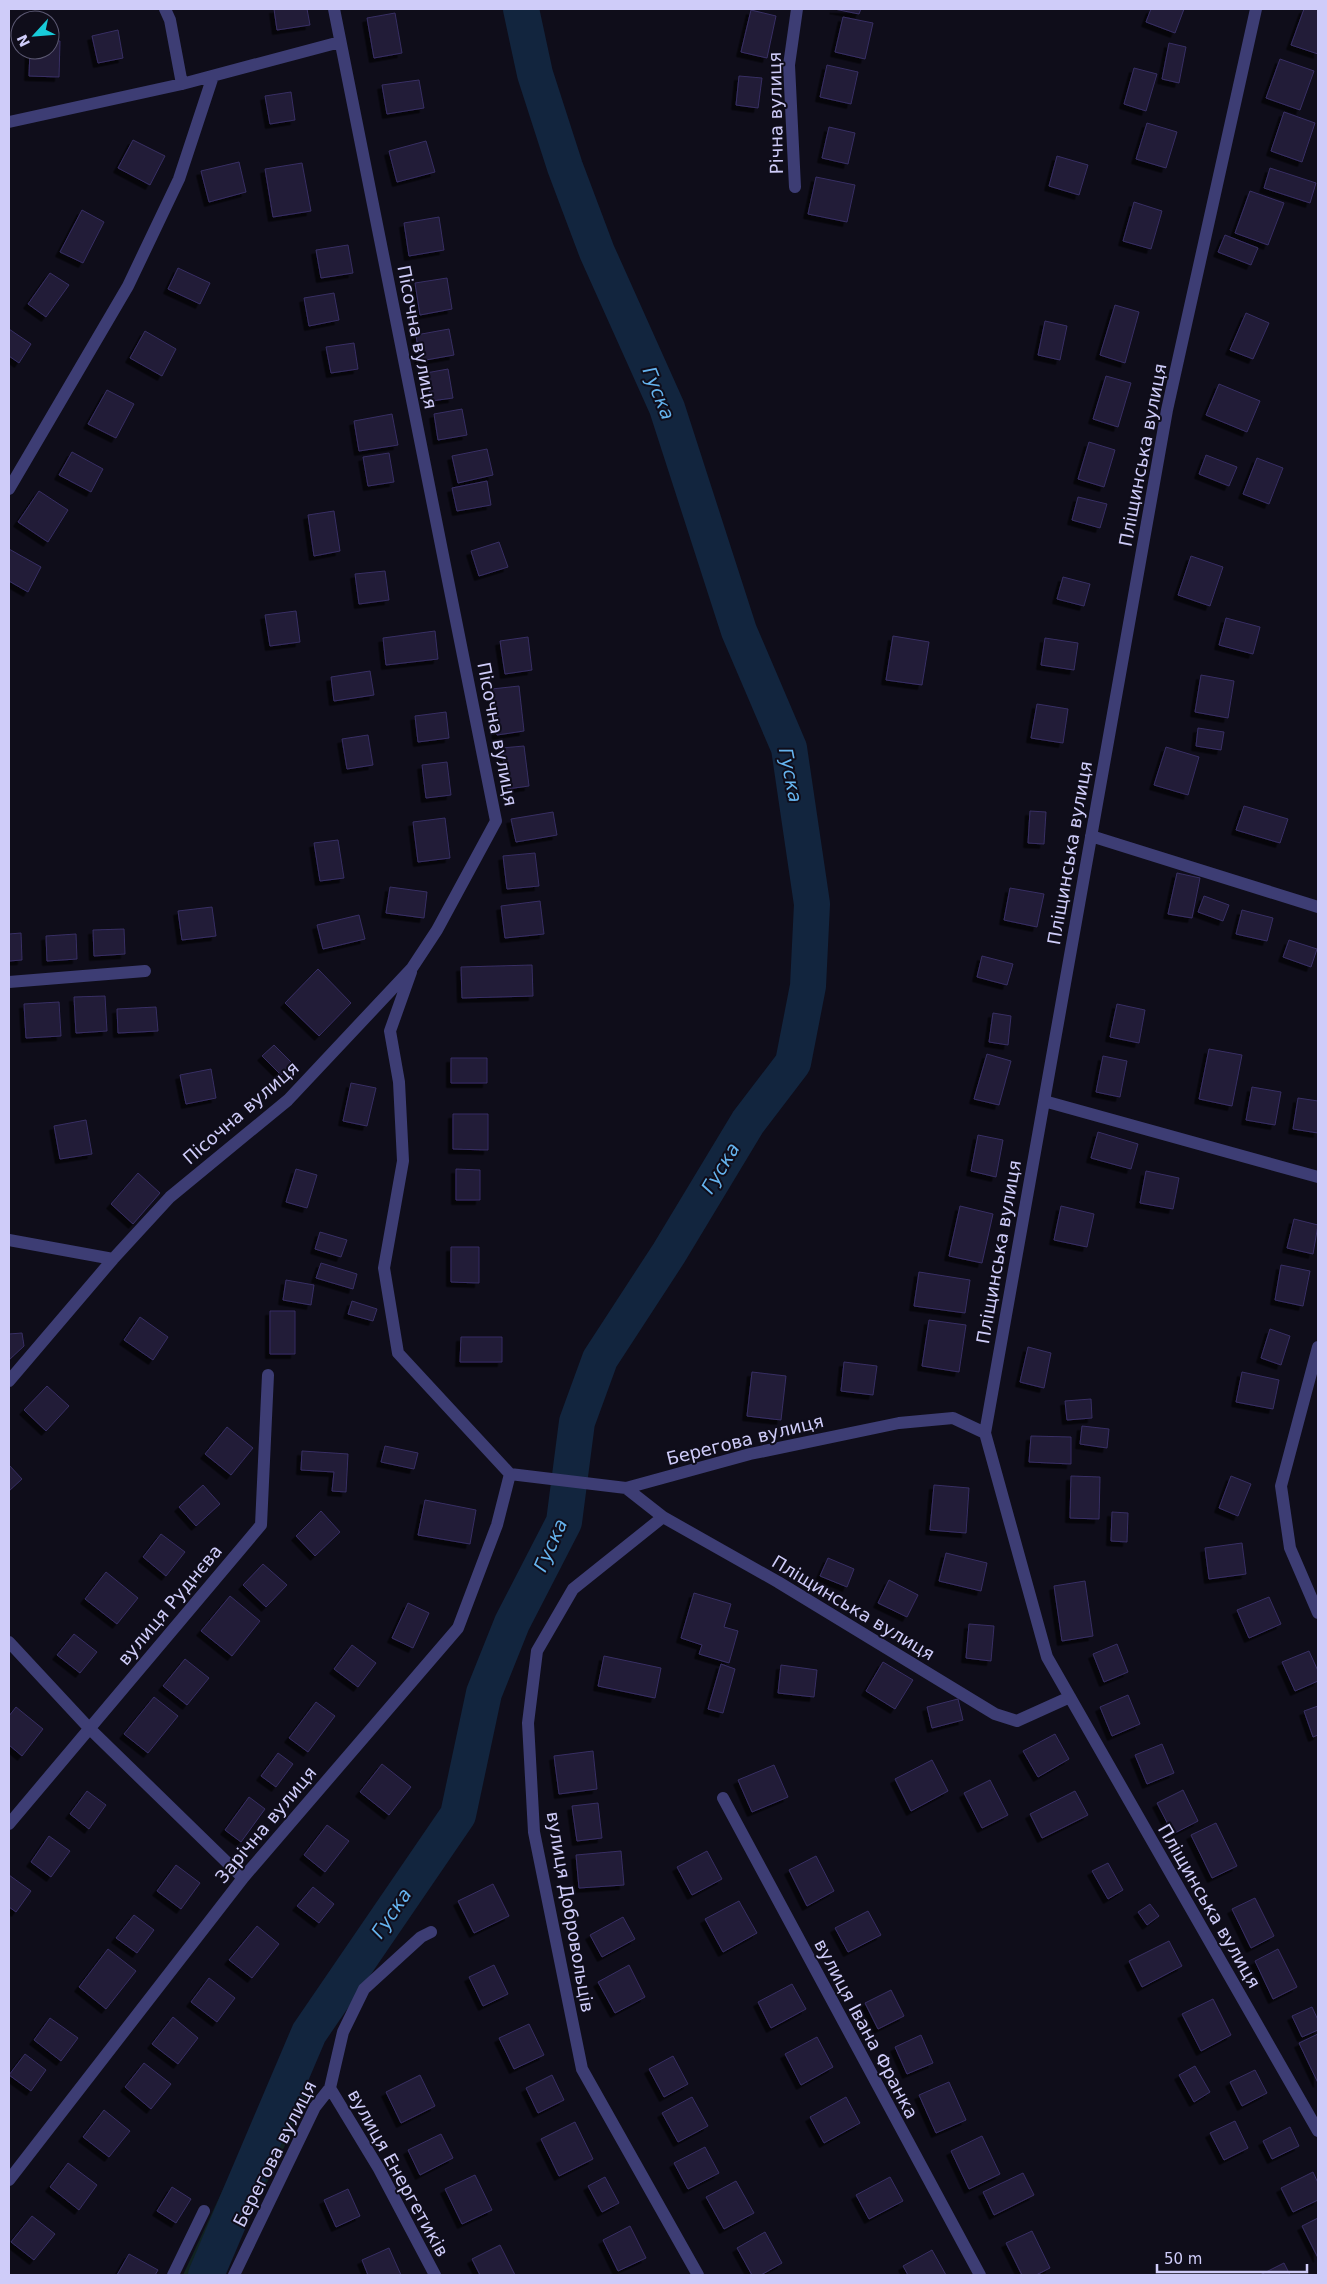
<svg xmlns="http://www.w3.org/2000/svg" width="1327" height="2284" font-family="'DejaVu Sans',sans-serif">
  <defs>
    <filter id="shadow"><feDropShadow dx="-4.5" dy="4.5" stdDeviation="0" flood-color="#0009"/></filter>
  </defs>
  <rect width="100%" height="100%" fill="#0f0d1a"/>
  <!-- green -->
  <path fill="#112322" d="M290,2046L309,2096L222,2275H183Z"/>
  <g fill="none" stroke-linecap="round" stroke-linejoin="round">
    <!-- river -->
    <path stroke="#12253e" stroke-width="36" d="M206,2275L309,2033L458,1815L484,1693L512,1623L564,1522L577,1422L600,1359L669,1253L748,1122L793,1063L808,986L812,904L789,748L739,631L667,408L597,252L565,167L535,74L521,9"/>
  </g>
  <!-- building -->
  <path fill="#201b39" stroke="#382f63" filter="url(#shadow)" d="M274,9H307L310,25L277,30Z
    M834,9H861L859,14Z
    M1151,9H1184L1175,33L1146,22Z
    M1304,9H1318V54L1291,45Z
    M751,10L776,16L767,58L741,52Z
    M395,13L402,53L374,58L367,18Z
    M843,17L873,23L865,59L835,52Z
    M118,30L123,58L98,63L92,36Z
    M50,41H60L59,77L29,76L30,50H50Z
    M1169,43L1186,47L1179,83L1162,79Z
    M1280,59L1314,71L1300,110L1266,98Z
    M827,65L858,72L851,104L820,97Z
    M1134,68L1157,74L1146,111L1124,104Z
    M739,76L762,78L758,108L736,105Z
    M419,80L424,108L387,114L382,85Z
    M291,92L295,120L270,124L265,96Z
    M1284,112L1315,123L1302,162L1271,151Z
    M1147,123L1177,132L1166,168L1136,159Z
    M829,127L855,133L848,164L822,158Z
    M133,140L165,156L150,185L118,168Z
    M426,141L435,172L397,182L389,151Z
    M1057,156L1088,165L1079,195L1049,186Z
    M239,162L246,192L209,202L201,171Z
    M302,163L311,211L273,217L265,169Z
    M1270,168L1316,183L1310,203L1264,188Z
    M816,177L855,185L847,222L808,214Z
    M1250,191L1284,203L1268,245L1235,233Z
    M1134,202L1162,211L1151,249L1123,241Z
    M82,210L104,222L83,263L60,252Z
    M439,217L444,250L409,256L404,223Z
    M1225,235L1258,248L1251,265L1218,252Z
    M348,245L353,273L321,278L316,250Z
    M178,268L210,283L200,304L168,289Z
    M50,273L69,285L46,317L28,304Z
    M447,278L452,309L420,315L415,283Z
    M334,293L339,320L309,326L304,298Z
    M1115,305L1139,312L1125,363L1100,355Z
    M1246,313L1269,323L1253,359L1230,350Z
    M1045,321L1067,326L1060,360L1038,355Z
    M9,329L31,344L19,363L9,356Z
    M449,329L454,355L420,361L416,335Z
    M145,331L176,349L162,376L130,358Z
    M354,343L358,369L331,373L326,347Z
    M448,369L453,398L431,401L426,373Z
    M1106,376L1131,383L1118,427L1093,419Z
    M1219,384L1260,401L1247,432L1206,415Z
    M107,390L134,404L116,438L88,424Z
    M462,409L467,435L438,440L434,414Z
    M392,414L398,445L359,451L354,421Z
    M1089,442L1115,450L1104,487L1078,479Z
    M487,449L493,475L458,483L452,456Z
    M72,452L103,469L91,492L59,475Z
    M389,453L394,482L368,486L363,457Z
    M1206,455L1237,467L1229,486L1199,474Z
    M1257,458L1283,468L1269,504L1243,494Z
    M487,481L491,505L457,511L452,488Z
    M39,491L68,510L48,542L18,522Z
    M1078,497L1107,504L1100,528L1072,520Z
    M334,511L340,551L314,556L308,515Z
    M499,542L508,567L479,576L471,551Z
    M9,549L41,567L28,592L9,581Z
    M1191,556L1223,567L1210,606L1178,595Z
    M385,571L389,600L359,604L355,574Z
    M1063,577L1090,584L1084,606L1057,599Z
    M296,611L300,642L270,646L265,615Z
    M1226,618L1260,627L1253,654L1219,645Z
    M435,631L438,659L386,665L383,638Z
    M893,636L929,642L922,685L886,680Z
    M528,637L532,670L505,674L500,641Z
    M1045,638L1078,643L1074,670L1041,665Z
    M370,671L374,695L334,701L331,677Z
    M1201,675L1234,681L1228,718L1195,712Z
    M519,686L524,731L497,735L492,689Z
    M1037,704L1068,709L1063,743L1031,738Z
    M446,712L449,738L418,742L415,716Z
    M1198,728L1224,732L1221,750L1196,746Z
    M368,735L373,765L347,769L342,739Z
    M524,746L529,786L507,789L502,748Z
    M1166,747L1199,757L1188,795L1154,785Z
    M447,762L451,795L426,798L422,765Z
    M1244,806L1288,819L1280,843L1236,830Z
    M1030,811L1046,812L1044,844L1028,843Z
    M553,812L557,835L516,842L511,819Z
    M445,818L450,858L418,862L413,822Z
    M338,840L344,878L320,881L314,843Z
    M535,853L539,886L507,889L503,856Z
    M1177,873L1200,878L1192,918L1168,914Z
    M390,887L427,892L424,918L386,913Z
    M1010,888L1044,894L1037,927L1004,920Z
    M1204,896L1229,905L1223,921L1198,912Z
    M540,901L544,934L505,938L501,906Z
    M212,907L216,936L182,940L178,911Z
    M1242,910L1273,918L1267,941L1236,934Z
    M359,915L365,939L323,949L317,925Z
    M124,929L125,954L94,956L93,930Z
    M21,933L22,960L9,961V934Z
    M76,934L77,959L47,961L46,936Z
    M1289,940L1317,949L1311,967L1283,957Z
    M982,956L1013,964L1007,985L977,977Z
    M532,965L533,996L462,998L461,967Z
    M318,969L351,1003L319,1036L285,1003Z
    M105,996L107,1031L76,1033L74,997Z
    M59,1002L61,1036L26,1038L24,1004Z
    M1117,1004L1145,1010L1139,1043L1110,1037Z
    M156,1007L158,1031L118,1033L117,1009Z
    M993,1013L1011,1016L1008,1045L989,1042Z
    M274,1045L293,1064L281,1075L262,1056Z
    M1209,1049L1242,1055L1232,1106L1199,1099Z
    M987,1054L1011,1061L999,1105L974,1099Z
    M1103,1056L1127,1061L1120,1097L1096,1092Z
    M451,1058H487V1083H451Z
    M211,1069L216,1098L186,1104L180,1075Z
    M351,1083L376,1088L367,1126L343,1121Z
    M1252,1087L1281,1092L1275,1125L1246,1120Z
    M1298,1098L1318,1101V1133L1293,1129Z
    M453,1114H488V1150L453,1149Z
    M86,1120L92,1154L60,1159L54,1126Z
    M1098,1132L1138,1144L1131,1169L1091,1158Z
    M978,1135L1003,1140L996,1177L971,1171Z
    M296,1169L317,1175L307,1208L286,1202Z
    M456,1169L480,1170V1200H456Z
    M1146,1171L1179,1178L1173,1209L1140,1203Z
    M138,1173L160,1193L133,1224L111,1204Z
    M960,1206L993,1214L982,1263L949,1256Z
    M1061,1206L1094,1214L1087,1247L1054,1240Z
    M1294,1219L1318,1225L1313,1254L1287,1248Z
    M320,1232L347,1240L341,1257L315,1249Z
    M451,1247H479V1283L451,1282Z
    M321,1263L357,1274L353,1289L316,1278Z
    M1281,1265L1310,1271L1303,1306L1275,1300Z
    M919,1272L970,1280L965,1313L914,1306Z
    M286,1280L314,1285L311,1305L283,1300Z
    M352,1301L377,1309L373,1321L348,1314Z
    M270,1311H295V1354H270Z
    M140,1317L168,1337L153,1360L124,1340Z
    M929,1320L966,1325L959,1372L922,1366Z
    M1270,1329L1290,1336L1281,1365L1261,1358Z
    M22,1333L24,1346L9,1360V1334Z
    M461,1337H502V1362H460Z
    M1028,1347L1051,1353L1044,1388L1020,1382Z
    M844,1362L877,1366L873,1395L841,1391Z
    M752,1372L786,1376L781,1420L747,1416Z
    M1242,1372L1279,1380L1273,1409L1236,1402Z
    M47,1386L69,1406L46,1431L24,1410Z
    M1091,1399L1092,1418L1067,1420L1065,1401Z
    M1082,1426L1109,1429L1107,1448L1080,1444Z
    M227,1427L253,1448L231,1475L205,1454Z
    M1031,1436L1071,1437V1464L1029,1462Z
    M385,1446L418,1453L414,1469L381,1462Z
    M302,1451L348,1454L346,1492L332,1491L334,1472L301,1470Z
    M9,1465L22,1479L9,1491Z
    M1071,1476L1100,1477L1099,1519L1070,1518Z
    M1231,1476L1251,1484L1238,1516L1219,1508Z
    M203,1485L220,1504L196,1526L179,1507Z
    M934,1485L969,1488L966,1533L930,1530Z
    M425,1500L476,1510L470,1544L418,1535Z
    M321,1511L340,1532L315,1556L296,1536Z
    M1112,1512L1128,1513L1127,1542L1111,1541Z
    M161,1534L185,1552L166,1576L143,1557Z
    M1242,1543L1246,1574L1209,1579L1205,1548Z
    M946,1553L987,1563L981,1591L939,1581Z
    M828,1558L854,1569L847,1587L820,1576Z
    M263,1564L287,1585L266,1607L243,1585Z
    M106,1572L138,1598L117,1624L85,1599Z
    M889,1580L918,1595L907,1617L878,1603Z
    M1085,1581L1093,1636L1062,1641L1054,1586Z
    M694,1593L731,1604L724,1627L738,1631L729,1663L699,1654L702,1645L681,1638Z
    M230,1596L260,1621L232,1656L201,1631Z
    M1269,1597L1281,1624L1249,1638L1237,1610Z
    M408,1603L429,1613L413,1648L392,1638Z
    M969,1624L994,1626L991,1661L966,1658Z
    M74,1634L97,1652L80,1673L57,1655Z
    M1117,1644L1128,1672L1104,1682L1093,1654Z
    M352,1645L376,1663L358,1687L334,1669Z
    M1309,1651L1318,1671V1681L1295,1691L1282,1662Z
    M604,1656L661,1668L655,1698L598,1686Z
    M185,1659L209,1678L187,1705L163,1686Z
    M883,1662L913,1680L895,1709L866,1691Z
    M721,1664L735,1669L723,1713L708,1709Z
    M781,1665L817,1670L814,1697L778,1693Z
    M1128,1695L1140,1724L1112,1736L1100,1707Z
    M154,1697L178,1716L148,1753L124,1734Z
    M958,1699L963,1720L932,1728L927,1707Z
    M316,1702L335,1716L308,1752L289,1738Z
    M1318,1706V1735L1313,1737L1304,1711Z
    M16,1707L43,1729L22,1756L9,1745V1716Z
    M1055,1734L1069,1759L1038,1777L1023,1751Z
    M1162,1744L1174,1773L1147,1784L1135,1755Z
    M593,1751L597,1789L559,1794L554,1756Z
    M278,1753L293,1764L276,1787L261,1776Z
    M932,1760L948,1791L911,1811L895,1779Z
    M382,1764L411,1787L389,1815L360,1792Z
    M774,1765L788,1797L752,1812L738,1780Z
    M990,1780L1008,1815L982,1828L964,1793Z
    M1183,1790L1198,1821L1173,1834L1157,1803Z
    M87,1791L106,1805L89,1829L70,1814Z
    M1075,1791L1088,1815L1042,1838L1030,1814Z
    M249,1797L265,1809L241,1842L225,1830Z
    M598,1803L602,1838L577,1841L572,1806Z
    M1216,1823L1237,1866L1212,1878L1191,1835Z
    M327,1825L349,1841L325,1872L304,1855Z
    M49,1836L70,1851L51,1877L31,1862Z
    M621,1851L624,1885L579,1888L576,1855Z
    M707,1851L722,1879L692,1895L677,1867Z
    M816,1856L834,1891L807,1906L789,1870Z
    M1108,1863L1123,1890L1108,1899L1092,1871Z
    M176,1865L200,1883L181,1909L157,1891Z
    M9,1875L31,1891L16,1912L9,1907Z
    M493,1884L509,1916L474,1933L458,1901Z
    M313,1887L334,1904L319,1923L297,1906Z
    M1255,1898L1274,1936L1251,1948L1232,1909Z
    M739,1901L757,1933L723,1952L705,1919Z
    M1150,1904L1159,1916L1147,1925L1138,1912Z
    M868,1911L881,1935L848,1952L835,1928Z
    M134,1915L154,1930L137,1953L116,1938Z
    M623,1917L635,1939L602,1957L590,1935Z
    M257,1926L279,1944L252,1978L229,1960Z
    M1169,1941L1182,1966L1142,1987L1129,1961Z
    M108,1949L136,1971L106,2009L79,1987Z
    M1278,1949L1297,1987L1273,1999L1255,1961Z
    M494,1965L508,1994L483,2006L469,1977Z
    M629,1965L645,1997L615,2013L598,1982Z
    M209,1978L235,1998L217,2022L191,2002Z
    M792,1984L806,2009L771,2028L758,2002Z
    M891,1990L904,2016L878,2029L865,2003Z
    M1213,1999L1231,2035L1201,2051L1182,2014Z
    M1312,2007L1318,2020V2030L1302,2037L1292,2016Z
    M173,2017L198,2038L178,2064L152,2044Z
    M50,2018L78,2038L61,2061L34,2040Z
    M529,2024L544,2055L514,2069L499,2038Z
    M1318,2034V2083L1299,2043Z
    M921,2035L933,2063L907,2074L895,2047Z
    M817,2037L833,2067L801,2085L785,2054Z
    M25,2054L46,2070L31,2091L9,2075Z
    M673,2056L688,2084L664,2097L649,2069Z
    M144,2063L171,2084L151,2109L125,2087Z
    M1195,2066L1210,2092L1194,2102L1179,2075Z
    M1255,2070L1267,2093L1242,2106L1230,2082Z
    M420,2075L435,2106L401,2123L386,2092Z
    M552,2075L564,2100L538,2113L526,2088Z
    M949,2082L966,2120L936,2133L919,2095Z
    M692,2097L708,2126L678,2142L662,2113Z
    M846,2097L860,2123L824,2143L810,2117Z
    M104,2110L130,2131L109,2157L83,2137Z
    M1235,2121L1248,2148L1224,2160L1210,2133Z
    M575,2122L593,2159L559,2176L541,2139Z
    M1290,2127L1299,2146L1272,2159L1263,2141Z
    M441,2134L453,2158L420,2175L408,2150Z
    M982,2136L1000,2174L969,2189L951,2151Z
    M705,2147L719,2173L688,2189L674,2163Z
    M68,2163L97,2185L79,2210L50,2187Z
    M1313,2172L1318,2183V2200L1293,2212L1281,2188Z
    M1023,2173L1034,2195L994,2215L983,2192Z
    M475,2175L492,2210L462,2224L445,2189Z
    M605,2177L619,2203L602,2212L588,2186Z
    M890,2177L903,2201L869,2219L856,2195Z
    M736,2181L754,2213L724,2229L706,2197Z
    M172,2187L191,2199L176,2223L157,2211Z
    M348,2189L360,2216L336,2227L324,2200Z
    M32,2216L55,2234L34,2260L11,2242Z
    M1318,2218V2258L1302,2226Z
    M630,2226L646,2258L618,2271L603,2240Z
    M1032,2231L1050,2268L1036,2275H1022L1006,2243Z
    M765,2232L782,2263L761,2275H752L737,2248Z
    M500,2245L515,2275H480L472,2259Z
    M389,2248L401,2275H368L362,2260Z
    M932,2250L946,2275H908L903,2266Z
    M129,2254L158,2270L155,2275H117Z
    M1284,2263L1290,2275H1260Z"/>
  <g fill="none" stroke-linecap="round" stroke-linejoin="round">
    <!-- minor -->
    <path stroke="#3d3d74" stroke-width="12" d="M165,9L170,20L182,84
      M1256,9L1167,410L985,1433L1047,1657L1318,2131
      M9,122L182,84L340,42
      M795,187L789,65L797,9
      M9,489L128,286L179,179L213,76
      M1091,836L1318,907
      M411,972L390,1031L399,1082L403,1161L384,1268L398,1353L510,1474
      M9,982L145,971
      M1044,1101L1318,1177
      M9,1240L113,1259
      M1318,1347L1281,1486L1290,1548L1318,1613
      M9,1381L113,1259L170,1197L288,1100L412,968L437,930L496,821L334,9
      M510,1474L626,1488L750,1454L899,1423L953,1418L985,1433
      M626,1488L663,1517L778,1582L995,1714L1017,1721L1070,1697
      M663,1517L573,1589L537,1651L528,1723L534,1832L582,2069L698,2275
      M9,1642L89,1728L243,1878
      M723,1798L980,2275
      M9,1824L261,1525L268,1375
      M330,2088L379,2169L435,2275
      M9,2180L243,1878L458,1628L497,1525L510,1474
      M173,2275L204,2211
      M234,2275L315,2107L330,2088L343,2032L364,1989L421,1937L431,1932"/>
  </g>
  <g text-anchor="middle" stroke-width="4" stroke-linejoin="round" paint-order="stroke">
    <!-- street labels -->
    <g font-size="18" fill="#cfccf9" stroke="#0f0d1a">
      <text transform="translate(776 113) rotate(-91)" y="6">Річна вулиця</text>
      <text transform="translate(417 337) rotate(79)" y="6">Пісочна вулиця</text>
      <text transform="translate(1143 455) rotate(-79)" y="6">Пліщинська вулиця</text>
      <text transform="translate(497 734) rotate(79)" y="6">Пісочна вулиця</text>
      <text transform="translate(1070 853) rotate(-80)" y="6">Пліщинська вулиця</text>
      <text transform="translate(241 1113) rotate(-41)" y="6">Пісочна вулиця</text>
      <text transform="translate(999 1252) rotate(-80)" y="6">Пліщинська вулиця</text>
      <text transform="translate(745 1440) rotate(-14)" y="6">Берегова вулиця</text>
      <text transform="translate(170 1605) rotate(-50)" y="6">вулиця Руднєва</text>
      <text transform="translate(853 1608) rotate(31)" y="6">Пліщинська вулиця</text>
      <text transform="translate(266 1825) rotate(-50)" y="6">Зарічна вулиця</text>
      <text transform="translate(1209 1906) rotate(60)" y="6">Пліщинська вулиця</text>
      <text transform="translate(570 1912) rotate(80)" y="6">вулиця Добровольців</text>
      <text transform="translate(866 2029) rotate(62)" y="6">вулиця Івана Франка</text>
      <text transform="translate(275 2154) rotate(-63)" y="6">Берегова вулиця</text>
      <text transform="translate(398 2173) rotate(61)" y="6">вулиця Енергетиків</text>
    </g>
    <!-- water labels -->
    <g font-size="19" font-style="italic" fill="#65b3ee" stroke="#0f0d1a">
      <text transform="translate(659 393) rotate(68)" y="7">Гуска</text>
      <text transform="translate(791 775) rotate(79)" y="7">Гуска</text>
      <text transform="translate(720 1168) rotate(-59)" y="7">Гуска</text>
      <text transform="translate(550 1545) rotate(-66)" y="7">Гуска</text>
      <text transform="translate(391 1913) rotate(-56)" y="7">Гуска</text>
    </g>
  </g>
  <!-- border -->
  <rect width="1327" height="2284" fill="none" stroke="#cfccf9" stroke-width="20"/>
  <!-- north arrow -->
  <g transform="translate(35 35) rotate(244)"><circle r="24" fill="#0f0d1a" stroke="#5c5973"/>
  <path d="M0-4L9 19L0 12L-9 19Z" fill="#18cbd9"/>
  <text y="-8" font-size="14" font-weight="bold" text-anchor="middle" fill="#cfccf9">N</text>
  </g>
  <!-- scale -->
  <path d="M1157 2264v8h150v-8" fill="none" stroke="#cfccf9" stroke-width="2.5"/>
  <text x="1164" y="2264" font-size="15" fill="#cfccf9" stroke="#0f0d1a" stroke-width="4" paint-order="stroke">50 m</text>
</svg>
